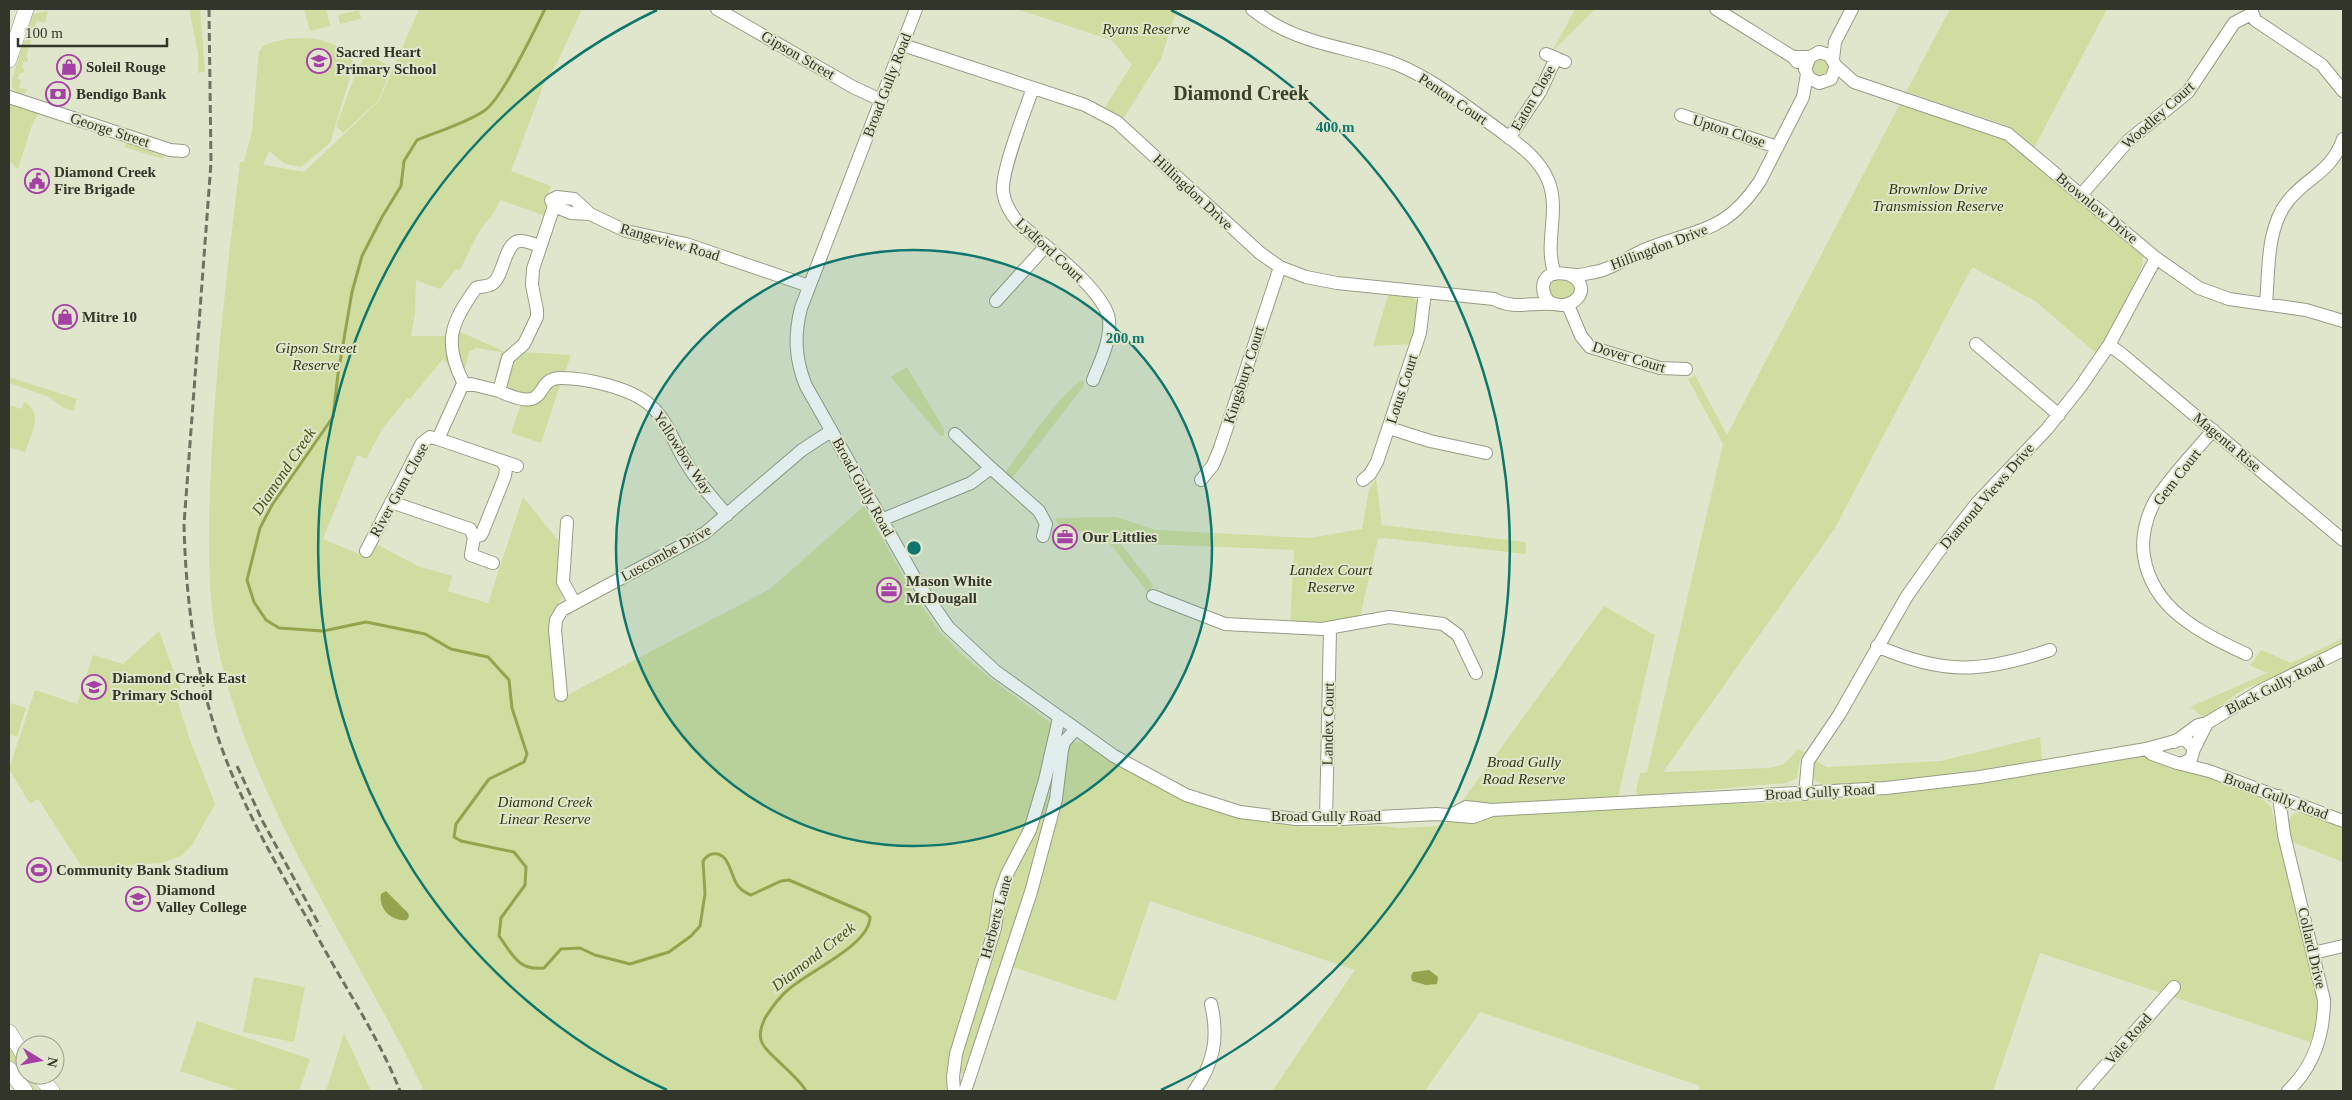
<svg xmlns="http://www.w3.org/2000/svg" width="2352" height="1100" font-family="'Times New Roman',serif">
  <rect width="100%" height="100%" fill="#e0e6cc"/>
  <!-- green -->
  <path fill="#d0dda0" d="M189,9H200L205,71L198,73V53Z
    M304,9H326L330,26L310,31Z
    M419,9H582L556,65L545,81L511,171L551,186L546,200L545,216L500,200L495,211L478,233L460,270L456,269L440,289L416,280L415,314L411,336H449L457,376L443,359L410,399L407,398L383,428L366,459L357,455L323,539L366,557L374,543L418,566L452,576L448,591L488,603L523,497L561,544L559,584L562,597L551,617L556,701L770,589L864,506L914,595L939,631L960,653L986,675L1052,724L1046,795L1051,796L1035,867L966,1074L958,1072L951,1091H424C356,949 259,816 221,661C206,599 208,533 211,470C215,367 228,264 240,162H244L252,132L258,60L259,52L263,46C291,34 335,33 353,62L352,71L330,143L301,167L285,164L269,151L263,165L304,172L379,101Z
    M1017,9H1177L1161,59L1123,119L1105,107L1132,64C1123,57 1120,47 1111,40Z
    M1575,9H1595L1552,52Z
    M1950,9H2107L2034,148L2006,125L1906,92Z
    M359,10L361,19L340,24L338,15Z
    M48,11L45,23L37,21L26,57L28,58L27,62L24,61L22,68L25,69L23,73H20L18,79L21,80L19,87L28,90L21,96L12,88V79L33,14Z
    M366,54L392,67L378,101L343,133L336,126L355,75Z
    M1812 67a8 8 0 1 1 16 0a8 8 0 1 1-16 0Z
    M9,104L39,112L32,125L18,169L9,161Z
    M1900,104L2005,139L2142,254C2149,269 2106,338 2097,354L2035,301L1972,267L1835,528L1663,772L1770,768L1784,764L1798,749L1805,753L1800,760L1797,778L1787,783L1638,796L1636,791L1640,773L1647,772L1723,444L1688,379L1695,375L1727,435Z
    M127,142L163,156V159L124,147Z
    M1556,279L1568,280L1574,285L1575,293L1569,299L1552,298L1548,288L1551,281Z
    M1388,295L1411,297L1419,303L1413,344L1373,346Z
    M456,330L508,353L499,381L494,384L501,352L476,348L469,352L464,374L458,364Z
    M522,352L571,355L564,375L531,396L507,388L506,386L510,361Z
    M907,367L944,429V435L940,436L891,377Z
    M9,377L77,399L73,411L62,407L49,397L9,383Z
    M1082,380L1084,381L1083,387L1011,480L1004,474C1023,449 1057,397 1082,380Z
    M561,382L541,443L511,433L521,404L550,387Z
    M24,402C45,412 30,437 25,452L9,447V405L22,409Z
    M1376,479L1382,525L1526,542V554L1384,538L1378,539L1360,617L1319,625L1290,624L1294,550L1120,543L1153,585L1149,594L1108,541L1058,524L1055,518L1116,517L1156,530L1309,538L1362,529L1369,489Z
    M1604,606L1655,635L1618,797L1458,807Z
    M159,631L181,691L175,693L189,737L215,804L192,845L181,856L162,863L130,865L92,877L86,873L38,799L30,804L9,769L35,690L77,704L93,655L123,664Z
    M2343,638V645L2267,682C2241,685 2224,705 2204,718L2190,707L2267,673L2249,665C2256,661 2256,654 2262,650L2291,663Z
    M11,703L26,708L17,737L9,734V711Z
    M2040,737L2042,761L1900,781L1826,786L1814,780L1811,769L1815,760L1827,767L1941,761Z
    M1073,742L1085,743L1244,818L1302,827L1383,826L1399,828L1437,826L1456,819L1483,816L1677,805L1768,803L1868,797L1983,782L2143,755L2151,757C2171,763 2263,793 2271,807L2315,986L2318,1015L2313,1043L2040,953L1993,1091H1698L1700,1086L1480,1012L1425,1091H1272L1355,970L1150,901L1116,1001L1010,966L1060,773L1070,743Z
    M2301,812L2343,827V862L2292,842L2288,822L2293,814Z
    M254,977L305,987L294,1042L243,1032Z
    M197,1021L310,1059L299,1091H240L180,1071Z
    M344,1033L371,1091H326Z
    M9,1044L25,1075L39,1091H32L9,1061Z"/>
  <!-- water -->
  <path fill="#94a34c" d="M386,891L408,913L409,916L407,920C392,922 378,909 381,894Z
    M1429,970L1438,977L1437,984L1426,985L1412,981L1411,976L1413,972Z"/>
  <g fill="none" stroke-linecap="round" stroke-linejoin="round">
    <!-- stream -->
    <path stroke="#94a34c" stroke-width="3" d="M545,9C534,31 502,99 484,111C464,124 439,131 417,140L404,161L401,186L382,217L362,256L352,292L338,374L333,417L272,505L260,528L247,580L254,602L266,620L279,628L323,631L366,622L425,634L451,649L488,657L509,680L512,708L527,754L524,762L489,779L456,824L454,837L461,841L514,852L526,867L525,885L501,918L499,936C513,955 518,971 544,968L561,949L580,948L595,955L630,964L669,952L691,936L700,926L705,894L703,861C706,857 708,855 712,854C730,851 730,876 738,886C742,891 746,893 751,895L781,881L789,880L866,913L870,917C870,945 809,971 789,989C779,997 772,1007 765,1018C762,1025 759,1032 761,1040C764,1053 797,1074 806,1091"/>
    <defs>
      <path id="minor" d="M717,9L853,87L881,100
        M916,9L801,308C794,336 795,359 806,386L917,582L948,627L995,671L1114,756L1186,795L1240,812L1296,819H1341L1436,814L1473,817L1492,810
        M1252,9C1297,46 1345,45 1396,64C1433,79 1463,104 1495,127C1515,142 1538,156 1548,180C1561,211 1543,244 1555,274
        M1716,9L1793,57L1797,62
        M2251,9L2255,20L2322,65L2343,91
        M903,45L1085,105L1117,122L1260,253L1280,267L1306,277L1337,283L1494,299C1513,310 1533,302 1553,304
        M1546,54L1565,62
        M1793,57H1810L1819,52L1829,55L1836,66L1831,79L1819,83L1809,78L1805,69L1810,57
        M1833,59L1835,42L1852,9
        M1836,66L1854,82L2008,134L2156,258L2199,288L2229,299L2306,310L2343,321
        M1033,88C1025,111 1001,171 1003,192C1005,204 1010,213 1018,222C1041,243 1106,291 1109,320C1111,341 1100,362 1093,380
        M9,97L170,150L183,151
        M1681,115L1777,147
        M1509,138L1540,92L1556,58
        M2081,195L2128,141L2188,92L2234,23L2251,14
        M590,214L571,213L554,206L551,200L557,197L574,199L590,214L626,231L686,244L809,286
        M1570,275C1595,287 1573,314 1549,302C1542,294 1540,281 1550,275C1558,271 1568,275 1577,275C1583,275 1589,273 1595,272C1610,270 1630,256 1644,250C1697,228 1724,235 1760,181L1803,97L1807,74
        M996,301L1045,247
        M2266,304C2269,271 2266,228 2288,201C2308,176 2331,173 2343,139
        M1568,305L1581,336L1590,347L1660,368L1686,369
        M1976,344L2059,415
        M2109,345L2123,355L2343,540
        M464,384C443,343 450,324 476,288C481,286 487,287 492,284C504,277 504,243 519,241C525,240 533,244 539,246
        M499,391C553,416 531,378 561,378C586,378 632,388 651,406C667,420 674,443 685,461C697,481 712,498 727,515
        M1389,428L1430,441L1486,453
        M2213,430C2194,453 2171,476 2155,501C2146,517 2141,538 2144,556C2152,610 2202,633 2246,654
        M955,434L991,468
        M438,439L517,466
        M1201,480L1213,465L1220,448L1280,267
        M1363,480L1370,474L1377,462L1420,333L1425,292
        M391,502L470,529L474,537L471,555L493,563
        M881,520L971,483L991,468L1039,511L1046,524L1043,536
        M567,522L563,582L574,602
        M474,537L481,535L483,531L505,476L506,468L502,461
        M366,551L422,443L430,437L438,439L462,386L471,384L499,391L508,358L524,344L537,317V310L532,285L533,269L554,206
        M1153,596L1225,624L1322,629L1389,617L1443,624L1458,635L1476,673
        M1877,646C1943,675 1982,673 2050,650
        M561,695L555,630L556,620L562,610L705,533L802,450L831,431
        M2179,739L2198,725L2207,723L2262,690L2343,650
        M2174,742L2179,739L2186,740L2194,749L2191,759L2181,764
        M2146,749L2152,754L2177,763L2209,771L2343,821
        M2194,749L2207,723
        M1805,794L1808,761L1839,715L1907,596L1936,555L1977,503L2047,429L2081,386L2109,345L2156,258
        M2279,796L2284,835L2324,1000C2324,1036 2314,1066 2288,1091
        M1453,814L1466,807L1492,810L1886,788L1980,777L2146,749L2175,741
        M1326,819L1330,629
        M2313,953L2343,946
        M954,1091L953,1077L956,1054L995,928L1000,894L1007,874L1030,830L1045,780L1059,718
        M965,1091L1031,892L1056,799L1062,750L1064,742L1075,730
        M1194,1091C1214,1064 1219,1037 1211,1004
        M2083,1091L2174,987"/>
      <path id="major" d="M9,60L26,9
        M9,1032L25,1057
        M9,1069L25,1091
        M38,1075L52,1091"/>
    </defs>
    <!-- minor casing -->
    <use href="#minor" stroke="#979d84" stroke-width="14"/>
    <!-- major casing -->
    <use href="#major" stroke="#979d84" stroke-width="16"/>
    <!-- minor -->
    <use href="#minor" stroke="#fff" stroke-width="12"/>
    <!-- major -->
    <use href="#major" stroke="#fff" stroke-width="15"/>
    <!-- rail -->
    <path stroke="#6e7262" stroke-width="3" stroke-dasharray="8 4" stroke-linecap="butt" d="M209,9L211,163L184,524C186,615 200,705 238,788C262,842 293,893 322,945C348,992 380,1040 400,1091
      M237,766L263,822L320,926"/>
  </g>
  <!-- distance rings -->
  <circle cx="914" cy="548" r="298" fill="#0f766e" fill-opacity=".12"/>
  <g fill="none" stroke="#0f766e" stroke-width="2.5">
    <circle cx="914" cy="548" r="298"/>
    <path d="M667 1090A596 596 0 0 1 657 10M1171 10A596 596 0 0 1 1161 1090"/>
  </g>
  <!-- icons -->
  <defs>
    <symbol id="school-ring" viewBox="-11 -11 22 22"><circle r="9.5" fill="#e0e6cc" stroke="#a540a5" stroke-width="1.5"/><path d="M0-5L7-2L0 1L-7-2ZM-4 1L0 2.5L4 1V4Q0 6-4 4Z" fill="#a540a5"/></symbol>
    <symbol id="shop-ring" viewBox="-11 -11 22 22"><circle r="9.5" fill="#e0e6cc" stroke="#a540a5" stroke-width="1.5"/><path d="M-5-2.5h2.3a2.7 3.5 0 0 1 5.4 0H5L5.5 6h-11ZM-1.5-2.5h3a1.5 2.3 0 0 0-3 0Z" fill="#a540a5"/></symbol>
    <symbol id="bank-ring" viewBox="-11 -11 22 22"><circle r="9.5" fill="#e0e6cc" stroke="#a540a5" stroke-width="1.5"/><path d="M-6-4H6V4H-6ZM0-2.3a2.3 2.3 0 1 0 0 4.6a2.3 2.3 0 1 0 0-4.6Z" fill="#a540a5"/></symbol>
    <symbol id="civic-ring" viewBox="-11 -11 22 22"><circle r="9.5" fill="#e0e6cc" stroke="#a540a5" stroke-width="1.5"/><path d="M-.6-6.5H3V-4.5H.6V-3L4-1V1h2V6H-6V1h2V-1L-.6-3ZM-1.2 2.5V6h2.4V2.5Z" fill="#a540a5"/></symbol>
    <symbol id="office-ring" viewBox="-11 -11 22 22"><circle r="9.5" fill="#e0e6cc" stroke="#a540a5" stroke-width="1.5"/><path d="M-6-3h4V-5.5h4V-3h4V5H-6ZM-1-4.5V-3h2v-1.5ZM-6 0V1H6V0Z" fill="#a540a5"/></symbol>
    <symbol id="stadium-ring" viewBox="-11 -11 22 22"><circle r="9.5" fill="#e0e6cc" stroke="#a540a5" stroke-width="1.5"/><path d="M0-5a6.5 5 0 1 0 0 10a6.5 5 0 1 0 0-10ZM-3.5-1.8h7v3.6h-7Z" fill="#a540a5"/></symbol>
  </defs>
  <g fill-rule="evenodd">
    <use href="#school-ring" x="305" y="47" width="28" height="28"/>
    <use href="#shop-ring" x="55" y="53" width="28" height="28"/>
    <use href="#bank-ring" x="44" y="80" width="28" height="28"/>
    <use href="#civic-ring" x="23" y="167" width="28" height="28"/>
    <use href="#shop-ring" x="51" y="303" width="28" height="28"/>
    <use href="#office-ring" x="1051" y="523" width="28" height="28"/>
    <use href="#office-ring" x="875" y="576" width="28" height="28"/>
    <use href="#school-ring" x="80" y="673" width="28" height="28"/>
    <use href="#stadium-ring" x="25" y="856" width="28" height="28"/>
    <use href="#school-ring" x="124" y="885" width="28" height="28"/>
  </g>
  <g text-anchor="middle" stroke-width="4" stroke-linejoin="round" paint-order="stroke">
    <!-- park labels -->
    <g font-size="15" font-style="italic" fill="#323813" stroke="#e0e6cc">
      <text x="1146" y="34">Ryans Reserve</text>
      <text x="1938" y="194">Brownlow Drive<tspan x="1938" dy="17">Transmission Reserve</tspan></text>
      <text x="316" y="353">Gipson Street<tspan x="316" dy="17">Reserve</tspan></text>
      <text x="1331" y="575">Landex Court<tspan x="1331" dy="17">Reserve</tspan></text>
      <text x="1524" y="767">Broad Gully<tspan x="1524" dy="17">Road Reserve</tspan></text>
      <text x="545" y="807">Diamond Creek<tspan x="545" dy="17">Linear Reserve</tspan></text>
    </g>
    <!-- poi labels -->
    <g font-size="15" font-weight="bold" fill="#32352a" stroke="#e0e6cc" text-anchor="start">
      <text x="336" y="57">Sacred Heart<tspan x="336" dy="17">Primary School</tspan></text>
      <text x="86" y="72">Soleil Rouge</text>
      <text x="76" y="99">Bendigo Bank</text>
      <text x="54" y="177">Diamond Creek<tspan x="54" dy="17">Fire Brigade</tspan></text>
      <text x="82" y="322">Mitre 10</text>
      <text x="1082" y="542">Our Littlies</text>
      <text x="906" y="586">Mason White<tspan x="906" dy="17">McDougall</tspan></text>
      <text x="112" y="683">Diamond Creek East<tspan x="112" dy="17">Primary School</tspan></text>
      <text x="56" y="875">Community Bank Stadium</text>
      <text x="156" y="895">Diamond<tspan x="156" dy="17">Valley College</tspan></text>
    </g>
    <!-- street labels -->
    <g font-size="15" fill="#32352a" stroke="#e0e6cc">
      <text transform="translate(798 55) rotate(30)" y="5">Gipson Street</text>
      <text transform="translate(887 85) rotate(-69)" y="5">Broad Gully Road</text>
      <text transform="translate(1533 98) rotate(-60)" y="5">Eaton Close</text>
      <text transform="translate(1453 99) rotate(34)" y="5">Penton Court</text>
      <text transform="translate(2158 115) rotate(-42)" y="5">Woodley Court</text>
      <text transform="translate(110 130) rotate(18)" y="5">George Street</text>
      <text transform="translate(1729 131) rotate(18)" y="5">Upton Close</text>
      <text transform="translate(1193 192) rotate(43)" y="5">Hillingdon Drive</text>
      <text transform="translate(2097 208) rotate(40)" y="5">Brownlow Drive</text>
      <text transform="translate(670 242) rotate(16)" y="5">Rangeview Road</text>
      <text transform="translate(1659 247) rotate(-21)" y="5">Hillingdon Drive</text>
      <text transform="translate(1050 250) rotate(43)" y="5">Lydford Court</text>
      <text transform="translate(1629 357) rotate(17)" y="5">Dover Court</text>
      <text transform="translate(1244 375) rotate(-72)" y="5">Kingsbury Court</text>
      <text transform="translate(1402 389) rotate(-72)" y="5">Lotus Court</text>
      <text transform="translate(2227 442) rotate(40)" y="5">Magenta Rise</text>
      <text transform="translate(683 453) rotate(57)" y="5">Yellowbox Way</text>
      <text transform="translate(2177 477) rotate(-52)" y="5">Gem Court</text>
      <text transform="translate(863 487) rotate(61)" y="5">Broad Gully Road</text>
      <text transform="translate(399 490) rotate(-61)" y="5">River Gum Close</text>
      <text transform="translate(1987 496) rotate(-49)" y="5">Diamond Views Drive</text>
      <text transform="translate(666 553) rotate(-29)" y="5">Luscombe Drive</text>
      <text transform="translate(2275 686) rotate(-27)" y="5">Black Gully Road</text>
      <text transform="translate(1328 724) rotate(-89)" y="5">Landex Court</text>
      <text transform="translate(1820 792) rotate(-3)" y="5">Broad Gully Road</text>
      <text transform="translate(2276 796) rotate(20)" y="5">Broad Gully Road</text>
      <text x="1326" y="821">Broad Gully Road</text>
      <text transform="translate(996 917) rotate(-75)" y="5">Herberts Lane</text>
      <text transform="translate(2312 948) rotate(77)" y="5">Collard Drive</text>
      <text transform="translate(2128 1039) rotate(-49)" y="5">Vale Road</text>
    </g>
    <!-- water labels -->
    <g font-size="16" font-style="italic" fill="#46500f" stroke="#e0e6cc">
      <text transform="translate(283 471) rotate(-56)" y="6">Diamond Creek</text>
      <text transform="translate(813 956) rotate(-38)" y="6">Diamond Creek</text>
    </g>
    <!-- district labels -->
    <g font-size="20" font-weight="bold" fill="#3c402a" stroke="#e0e6cc">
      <text x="1241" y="100">Diamond Creek</text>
    </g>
  </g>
  <circle cx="914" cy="548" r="8" fill="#0f766e" stroke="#e0e6cc" stroke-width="2.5"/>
  <g font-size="15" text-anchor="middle" font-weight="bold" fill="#0f766e" stroke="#e0e6cc" stroke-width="4" stroke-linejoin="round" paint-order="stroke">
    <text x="1335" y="132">400 m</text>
    <text x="1125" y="343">200 m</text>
  </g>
  <!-- border -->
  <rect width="2352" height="1100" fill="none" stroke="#32352a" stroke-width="20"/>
  <!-- north arrow -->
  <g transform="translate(40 1060) rotate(100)"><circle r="24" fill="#e0e6cc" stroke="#9a9f8b"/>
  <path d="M0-4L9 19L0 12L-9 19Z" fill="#a540a5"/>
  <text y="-8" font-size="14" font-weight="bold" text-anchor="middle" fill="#32352a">N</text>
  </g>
  <!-- scale -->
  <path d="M18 38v8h149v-8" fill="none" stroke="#32352a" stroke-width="2.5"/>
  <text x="25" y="38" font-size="15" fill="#32352a" stroke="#e0e6cc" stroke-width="4" paint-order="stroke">100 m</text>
</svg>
